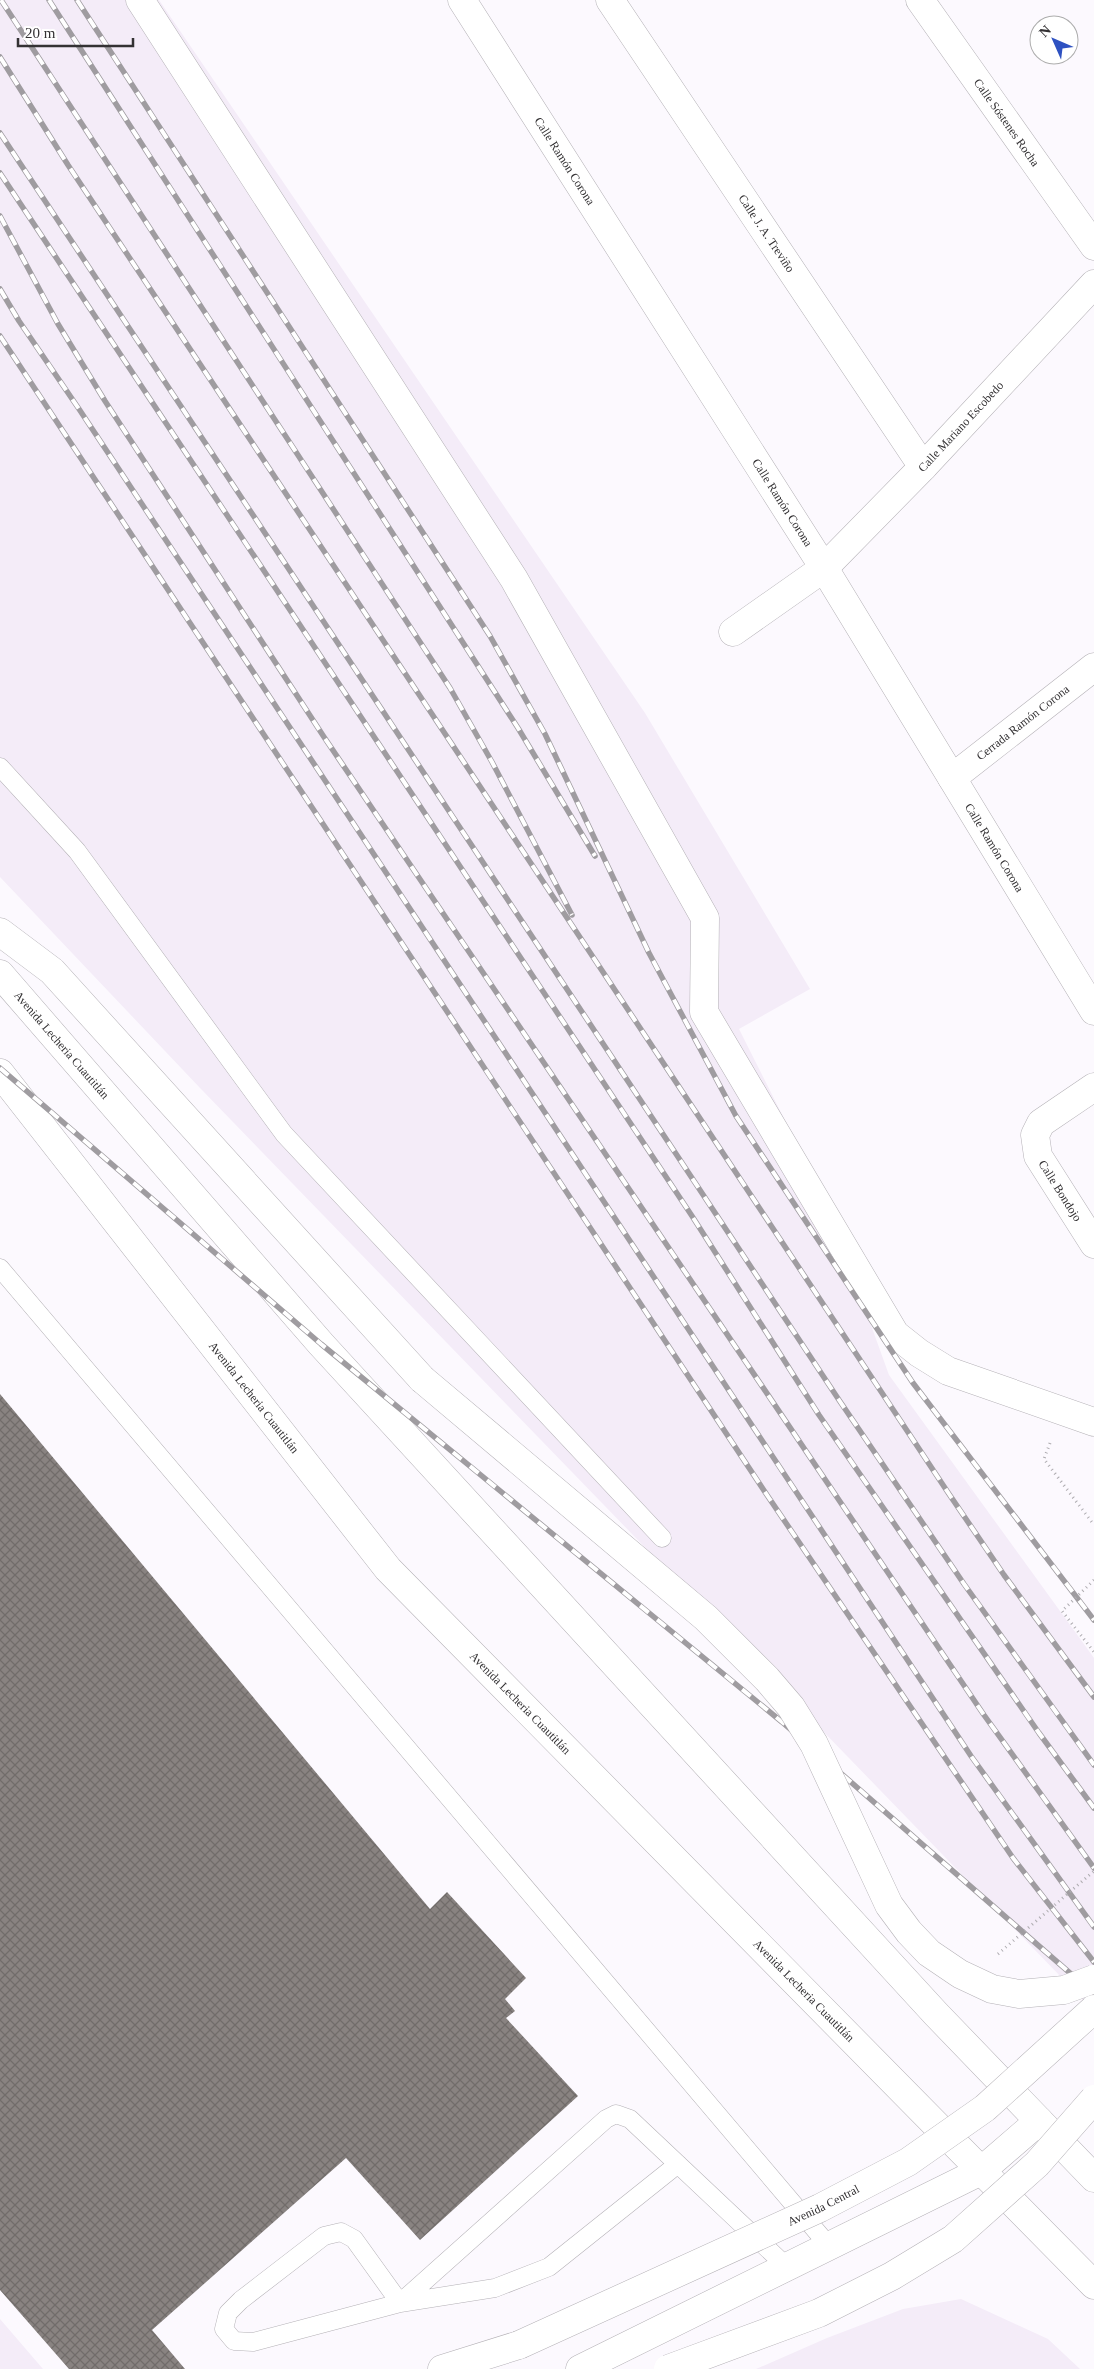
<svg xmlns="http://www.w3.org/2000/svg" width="1094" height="2369" font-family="'Times New Roman',serif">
  <defs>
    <pattern id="building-cross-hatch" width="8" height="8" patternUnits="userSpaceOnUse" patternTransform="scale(1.25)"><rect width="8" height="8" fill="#898381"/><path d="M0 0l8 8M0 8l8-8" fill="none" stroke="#716c6a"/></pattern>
  </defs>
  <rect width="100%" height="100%" fill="#fcf9fe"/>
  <!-- built -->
  <path fill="#f4ecf8" d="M0,0H159L645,713L810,989L739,1029L828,1206L889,1375L1094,1658V2011L201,1089L0,877Z
    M961,2299L1048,2339L1080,2369H756L827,2338L903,2309Z
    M0,2319L43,2369H0Z"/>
  <!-- building -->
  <path fill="url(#building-cross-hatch)" d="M0,1394L430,1909L447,1892L526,1978L505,1999L515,2011L506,2018L578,2096L420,2240L346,2158L152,2330L185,2369H69L0,2290Z"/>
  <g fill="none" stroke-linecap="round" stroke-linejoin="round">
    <defs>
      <path id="lane" d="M0,767L77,851L284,1134L662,1538
        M0,1268L829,2246
        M678,2164L549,2267L495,2288L400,2303L606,2119L616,2114L630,2119L787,2267
        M341,2232L354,2239L400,2303L253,2342L234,2341L224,2329L228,2313L241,2300L324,2236Z"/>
      <g id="street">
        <path d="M140,0L514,579L705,918L704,1012L895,1334L919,1353L948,1371L1094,1422"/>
        <path id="s1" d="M462,0L824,568L1094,1011"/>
        <path id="s2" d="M610,0L923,467"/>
        <path id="s3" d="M920,0L1094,246"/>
        <path id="s4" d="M733,632L824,568L923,467L1094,284"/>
        <path id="s5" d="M952,778L1094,667"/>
        <path id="s6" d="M1094,1087L1041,1123L1035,1135L1038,1156L1094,1244"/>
      </g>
      <g id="secondary">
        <path d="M0,932L52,971L422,1379"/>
        <path id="s7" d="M0,974L321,1344L936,2014L1094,2178"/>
        <path id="s8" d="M0,1073L388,1569L1094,2285"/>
        <path d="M442,2369L519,2345"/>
        <path d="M580,2369L981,2171L1039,2121"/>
      </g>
    </defs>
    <!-- lane casing -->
    <use href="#lane" stroke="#b4b1b6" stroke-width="19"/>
    <!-- street casing -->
    <use href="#street" stroke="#b4b1b6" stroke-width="29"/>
    <!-- secondary casing -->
    <use href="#secondary" stroke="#b4b1b6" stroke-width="29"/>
    <!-- path -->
    <path stroke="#aeacb0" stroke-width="3" stroke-dasharray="1 4" stroke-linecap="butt" d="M1050,1443L1044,1459L1094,1525"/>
    <!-- lane -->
    <use href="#lane" stroke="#fff" stroke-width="18"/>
    <!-- street -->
    <use href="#street" stroke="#fff" stroke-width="28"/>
    <!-- secondary -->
    <use href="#secondary" stroke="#fff" stroke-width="28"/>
    <defs>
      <path id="rail" d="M1,0L450,688L492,762L572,915
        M49,0L518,728L595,856
        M77,0L490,636L545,734L649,953L736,1116L913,1383L1094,1620
        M0,57L68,165L949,1494L1004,1575L1094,1697
        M0,133L839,1400L964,1584L1094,1765
        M0,173L692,1216L819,1415L1039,1733L1094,1808
        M0,216L58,324L105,401L324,737L984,1715L1094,1868
        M0,289L19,321L79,409L971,1756L1094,1927
        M0,336L769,1498L1013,1858L1094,1962
        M0,1068L321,1344L782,1722L1094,1994"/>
    </defs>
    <!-- rail casing -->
    <use href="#rail" stroke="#9f9ca0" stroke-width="5.5"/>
    <!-- rail -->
    <use href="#rail" stroke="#fff" stroke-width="4" stroke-dasharray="11" stroke-linecap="butt"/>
    <defs>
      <g id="secondary-bridge">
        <path d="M422,1379L706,1618L767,1679L791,1707L814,1744L889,1905L909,1932L929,1953L960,1974L992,1989L1019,1994L1064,1990L1094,1979"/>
        <path id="s9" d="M519,2345L820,2208L908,2162L985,2108L1094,2009"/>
        <path d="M668,2369L819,2313L892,2276L953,2239L1037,2164L1094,2099"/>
      </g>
    </defs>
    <!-- secondary-bridge casing -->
    <use href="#secondary-bridge" stroke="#b4b1b6" stroke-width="29" stroke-linecap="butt"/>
    <!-- path-bridge -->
    <path stroke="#aeacb0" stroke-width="3" stroke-dasharray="1 4" stroke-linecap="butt" d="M1094,1580L1062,1611L1094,1652
      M998,1954L1094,1871"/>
    <!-- secondary-bridge -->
    <use href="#secondary-bridge" stroke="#fff" stroke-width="28"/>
  </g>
  <g text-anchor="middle" stroke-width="4" stroke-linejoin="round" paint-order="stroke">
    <!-- street labels -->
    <g font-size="12" fill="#333133" stroke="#fff">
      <text dy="4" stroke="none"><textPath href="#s3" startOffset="150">Calle Sóstenes Rocha</textPath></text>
      <text dy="4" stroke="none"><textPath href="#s1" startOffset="191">Calle Ramón Corona</textPath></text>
      <text dy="4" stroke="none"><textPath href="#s2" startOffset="281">Calle J. A. Treviño</textPath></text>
      <text dy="4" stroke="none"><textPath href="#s4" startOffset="308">Calle Mariano Escobedo</textPath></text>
      <text dy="4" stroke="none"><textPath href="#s1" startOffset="596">Calle Ramón Corona</textPath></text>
      <text dy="4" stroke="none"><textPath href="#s5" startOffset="90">Cerrada Ramón Corona</textPath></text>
      <text dy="4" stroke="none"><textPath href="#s1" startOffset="1001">Calle Ramón Corona</textPath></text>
      <text dy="4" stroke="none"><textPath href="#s7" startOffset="94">Avenida Lecheria Cuautitlán</textPath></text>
      <text dy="4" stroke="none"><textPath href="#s6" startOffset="140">Calle Bondojo</textPath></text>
      <text dy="4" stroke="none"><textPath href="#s8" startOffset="412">Avenida Lecheria Cuautitlán</textPath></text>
      <text dy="4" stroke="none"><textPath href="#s8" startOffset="818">Avenida Lecheria Cuautitlán</textPath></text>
      <text dy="4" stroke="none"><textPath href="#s8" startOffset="1222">Avenida Lecheria Cuautitlán</textPath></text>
      <text dy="4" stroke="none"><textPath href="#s9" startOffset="335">Avenida Central</textPath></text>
    </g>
  </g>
  <!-- north arrow -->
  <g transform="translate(1054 40) rotate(315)"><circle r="24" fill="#ffffff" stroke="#adadad"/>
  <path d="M0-4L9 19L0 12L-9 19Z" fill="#2e51c1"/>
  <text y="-8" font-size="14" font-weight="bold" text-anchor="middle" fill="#333133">N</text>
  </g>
  <!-- scale -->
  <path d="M18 38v8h115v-8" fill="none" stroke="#333133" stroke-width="2.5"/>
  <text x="25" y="38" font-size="15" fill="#333133" stroke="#ffffff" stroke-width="4" paint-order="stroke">20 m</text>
</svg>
